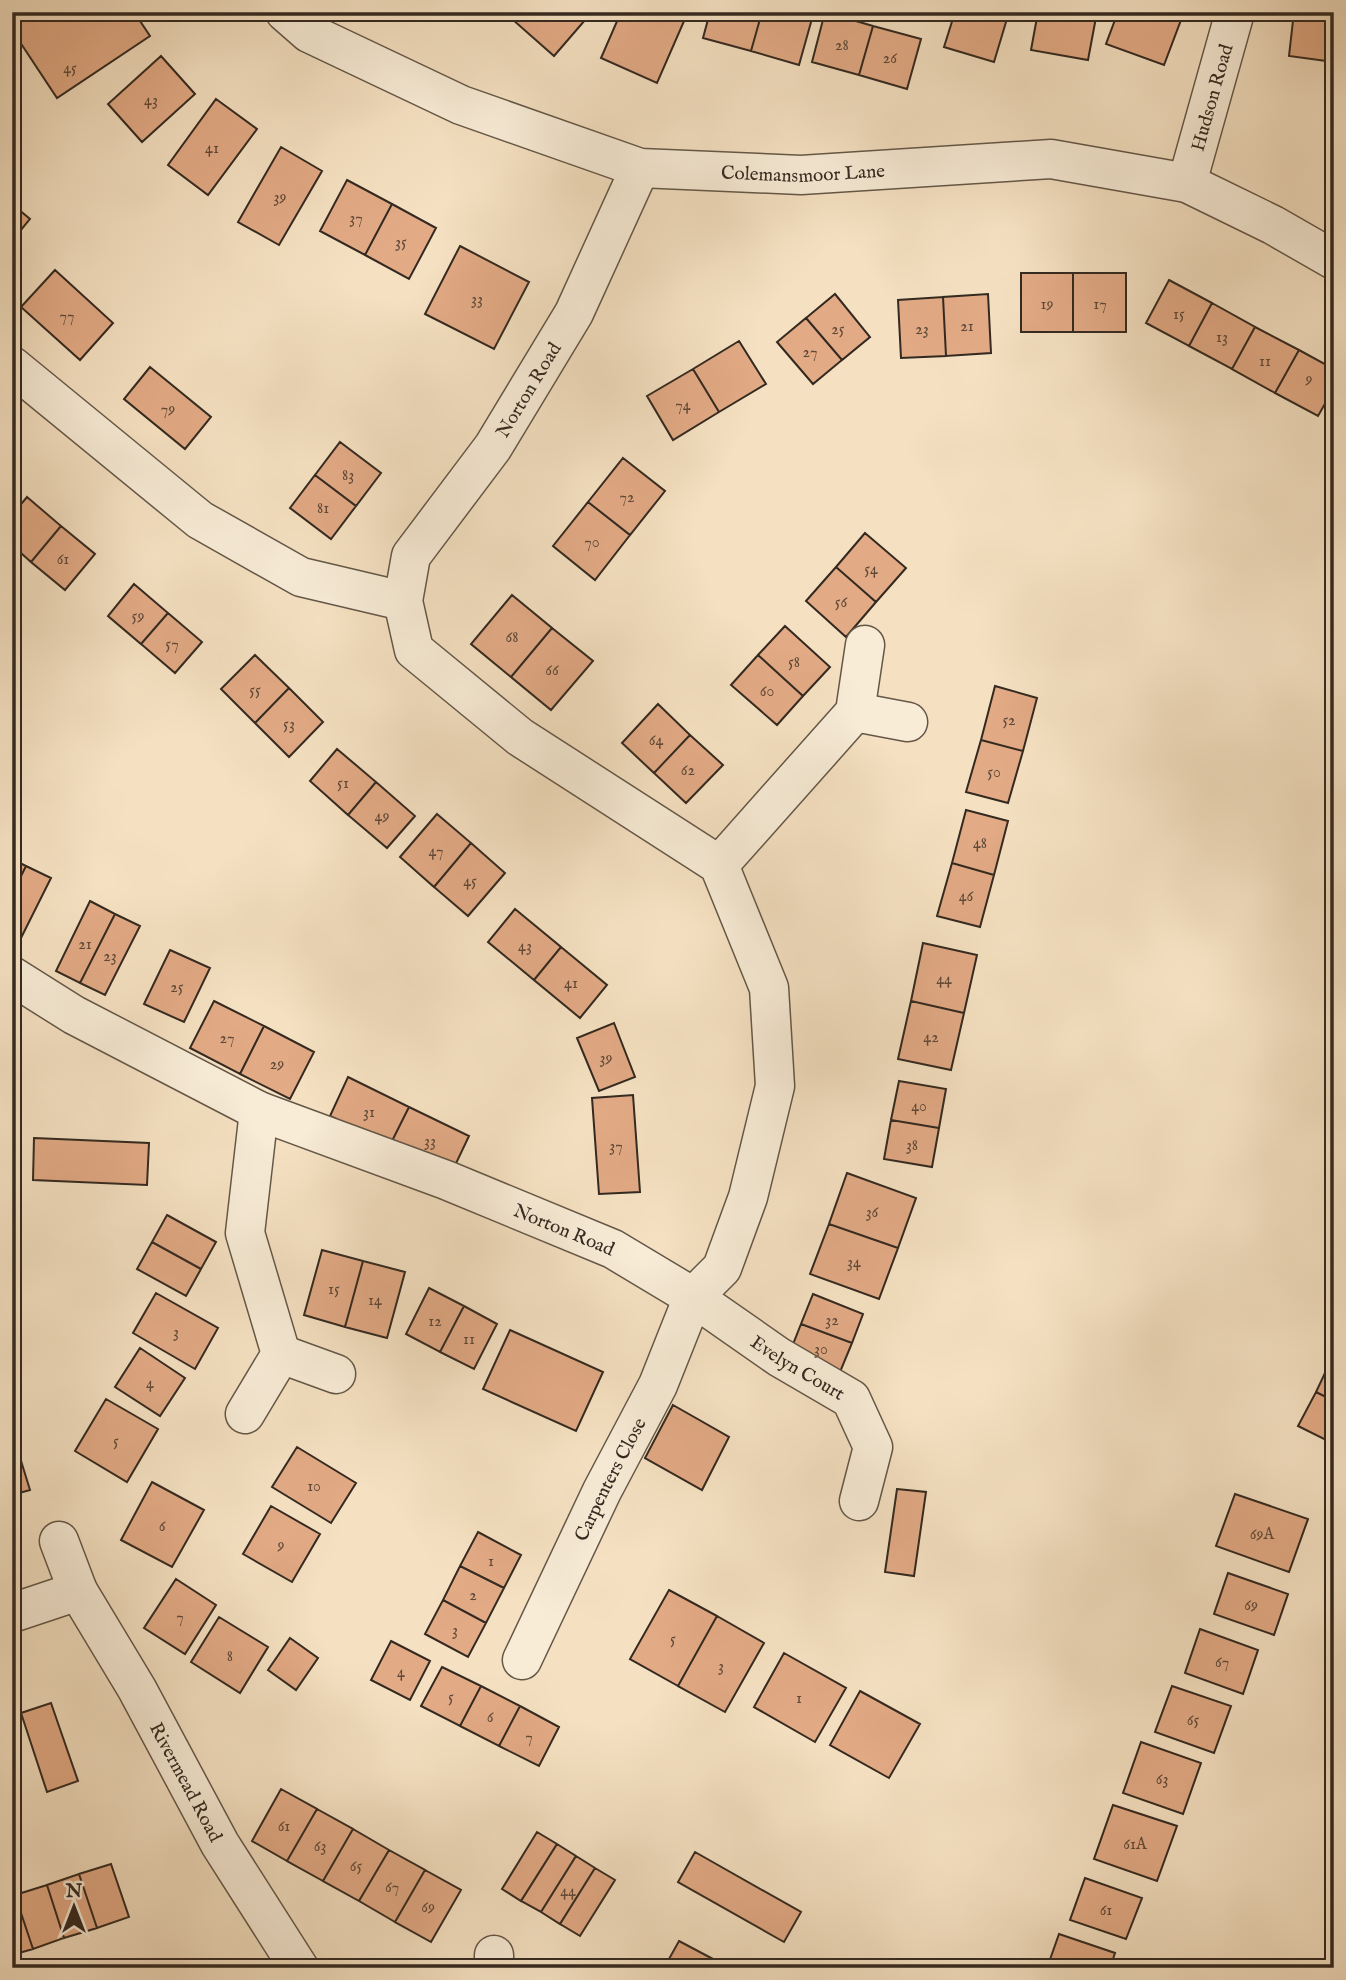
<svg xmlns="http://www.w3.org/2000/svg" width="1346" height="1980" font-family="'IM FELL English',serif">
  <rect width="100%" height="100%" fill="#f5e1c2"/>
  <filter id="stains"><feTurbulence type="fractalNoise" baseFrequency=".00286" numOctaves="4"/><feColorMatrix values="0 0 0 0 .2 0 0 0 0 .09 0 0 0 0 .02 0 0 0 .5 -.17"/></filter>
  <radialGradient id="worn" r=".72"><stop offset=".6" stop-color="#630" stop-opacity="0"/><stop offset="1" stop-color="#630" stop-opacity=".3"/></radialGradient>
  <!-- building -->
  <path fill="#e2aa85" stroke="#332920" stroke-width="2" d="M31,12H134L150,36L57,98L12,30V25Z
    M504,12H592L554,56Z
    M621,12H688L657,83L601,58Z
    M710,12H762L751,51L703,38Z
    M762,12H802L813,15L799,65L751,51Z
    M825,12L873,26L859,75L812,62Z
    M955,12H1009L994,62L944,47Z
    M1038,12H1097L1088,60L1031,50Z
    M1118,12H1184L1164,65L1106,44Z
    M1294,12H1334V62L1289,56Z
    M873,26L921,39L907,89L859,75Z
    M161,56L195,94L142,142L108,104Z
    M216,99L257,129L208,195L168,165Z
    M281,147L322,171L279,245L238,222Z
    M347,180L392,204L365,255L320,231Z
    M12,204L30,219L12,241Z
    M392,204L436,228L409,279L365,255Z
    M460,246L529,282L494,349L425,314Z
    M55,270L113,323L80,360L21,307Z
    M1021,273H1073V332H1021Z
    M1073,273H1126V332H1073Z
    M1169,280L1212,303L1189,346L1146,323Z
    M835,294L870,337L842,360L806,318Z
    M988,294L991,353L946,356L943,297Z
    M943,297L946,356L901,358L898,300Z
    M1212,303L1255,327L1232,369L1189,346Z
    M806,318L842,360L813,384L777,342Z
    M1255,327L1299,350L1275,393L1232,369Z
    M739,341L766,384L719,412L693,369Z
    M1299,350L1334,369V388L1318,416L1275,393Z
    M150,367L211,417L185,449L124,399Z
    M693,369L719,412L673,440L647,396Z
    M340,442L381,473L356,506L315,475Z
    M623,458L665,491L630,535L588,502Z
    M315,475L356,506L331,539L290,508Z
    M27,497L61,526L31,562L12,545V515Z
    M588,502L630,535L595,580L553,546Z
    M61,526L95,554L65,590L31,562Z
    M865,533L906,568L876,602L836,567Z
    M836,567L876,602L846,637L806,601Z
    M134,584L168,613L141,644L108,616Z
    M512,595L552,628L511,677L471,644Z
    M168,613L202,642L175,673L141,644Z
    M785,626L830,667L803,696L758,655Z
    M552,628L593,661L551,710L511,677Z
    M255,655L289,688L255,723L221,689Z
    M758,655L803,696L777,725L731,685Z
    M995,686L1037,698L1023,751L981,740Z
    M289,688L323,722L289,757L255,723Z
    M658,704L690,735L654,773L622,743Z
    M690,735L723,765L686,803L654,773Z
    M981,740L1023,751L1008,803L966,792Z
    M337,749L376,782L348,815L310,781Z
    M376,782L415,816L387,848L348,815Z
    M966,810L1008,821L994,875L952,863Z
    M437,814L471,843L434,887L400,857Z
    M471,843L505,873L468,916L434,887Z
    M12,859L26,866L12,894Z
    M952,863L994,875L980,927L937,916Z
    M26,866L51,878L19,942L12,939V894Z
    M90,901L115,914L80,983L56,971Z
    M515,909L561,947L534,980L488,942Z
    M115,914L140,926L105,995L80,983Z
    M923,943L977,955L964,1013L911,1001Z
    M561,947L607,985L580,1018L534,980Z
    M170,950L210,968L184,1022L144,1004Z
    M214,1001L264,1026L240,1074L190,1048Z
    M911,1001L964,1013L951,1070L898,1059Z
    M614,1023L635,1077L599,1091L577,1038Z
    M264,1026L314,1052L290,1099L240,1074Z
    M348,1077L409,1107L390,1145L330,1116Z
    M899,1081L946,1089L939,1128L891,1120Z
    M633,1095L640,1192L599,1194L592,1098Z
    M409,1107L469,1136L451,1174L390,1145Z
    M891,1120L939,1128L932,1167L884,1159Z
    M34,1138L149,1143L147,1185L33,1180Z
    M847,1173L916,1198L898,1248L829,1224Z
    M167,1215L216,1242L201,1269L152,1242Z
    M829,1224L898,1248L879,1299L810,1274Z
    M152,1242L201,1269L186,1296L137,1269Z
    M322,1250L363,1261L345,1327L304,1315Z
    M363,1261L405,1272L387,1338L345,1327Z
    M429,1288L464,1306L440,1352L406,1334Z
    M156,1293L218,1328L195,1369L133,1333Z
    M813,1294L863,1314L852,1343L801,1324Z
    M464,1306L497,1324L474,1369L440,1352Z
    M801,1324L852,1343L840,1372L790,1352Z
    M510,1330L603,1372L576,1431L483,1389Z
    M140,1348L185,1378L160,1416L115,1387Z
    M1332,1358L1334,1359V1401L1316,1392Z
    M1316,1392L1334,1401V1444L1298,1426Z
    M106,1399L158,1429L127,1482L75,1451Z
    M673,1405L729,1437L702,1490L645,1458Z
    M14,1438L30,1490L12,1495V1439Z
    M297,1447L356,1483L331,1523L272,1487Z
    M152,1482L204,1510L172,1567L121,1540Z
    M897,1489L926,1492L914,1576L885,1572Z
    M1235,1494L1308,1519L1289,1572L1216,1546Z
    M271,1506L320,1534L292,1582L243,1554Z
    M478,1532L521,1555L504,1588L460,1566Z
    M460,1566L504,1588L486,1623L443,1600Z
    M1228,1573L1288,1594L1274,1635L1214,1614Z
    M176,1579L216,1605L185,1654L144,1628Z
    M669,1590L717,1616L678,1686L630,1659Z
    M443,1600L486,1623L468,1657L425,1634Z
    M717,1616L764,1643L725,1712L678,1686Z
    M219,1617L268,1647L240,1693L191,1662Z
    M1200,1629L1258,1650L1243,1694L1185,1673Z
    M290,1638L318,1658L296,1690L268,1670Z
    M391,1641L430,1661L410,1700L371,1680Z
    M784,1653L846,1688L815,1742L754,1707Z
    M442,1667L481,1686L460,1726L421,1706Z
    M481,1686L520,1706L499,1746L460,1726Z
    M1172,1686L1231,1706L1214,1753L1155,1732Z
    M860,1691L920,1724L889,1778L830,1745Z
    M51,1703L78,1781L47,1792L21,1713Z
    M520,1706L559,1727L539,1766L499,1746Z
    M1141,1742L1201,1763L1183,1814L1123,1793Z
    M281,1789L317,1809L287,1861L252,1841Z
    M1113,1805L1177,1826L1157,1881L1094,1859Z
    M317,1809L353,1829L323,1881L287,1861Z
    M353,1829L389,1850L359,1901L323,1881Z
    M537,1832L557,1844L521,1901L502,1889Z
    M557,1844L576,1856L541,1912L521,1901Z
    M389,1850L425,1870L395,1922L359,1901Z
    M695,1852L801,1912L784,1942L678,1882Z
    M576,1856L595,1868L560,1924L541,1912Z
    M111,1864L129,1917L97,1928L79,1874Z
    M595,1868L615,1880L580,1936L560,1924Z
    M425,1870L461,1890L431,1942L395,1922Z
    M79,1874L97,1928L64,1938L47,1885Z
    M1085,1878L1142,1898L1126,1939L1070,1920Z
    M47,1885L64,1938L33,1949L15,1895Z
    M15,1895L33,1949L12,1955V1896Z
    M1059,1934L1115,1953L1110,1968H1047Z
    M679,1941L730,1968H664Z"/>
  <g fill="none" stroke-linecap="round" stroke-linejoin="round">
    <defs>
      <g id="street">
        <path id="s1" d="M285,12L309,33L461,105L640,168L801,175L1051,159L1187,183L1273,225L1334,260"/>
        <path id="s2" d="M1187,183L1235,12"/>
        <path d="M12,366L200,520L301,577L403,601"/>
        <path d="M855,712L908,722"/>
        <path d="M719,865L855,712L865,645"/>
        <path id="s3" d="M12,976L74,1015L259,1111L446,1180L613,1249L693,1297L722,1268L748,1197L775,1086L769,988L719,865L520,737L414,650L403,601L411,556L493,447L574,313L640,168"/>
        <path d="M281,1354L336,1374"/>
        <path d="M245,1414L281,1354L245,1233L259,1111"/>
        <path id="s4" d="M59,1541L78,1591L137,1689L220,1844L299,1968"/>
        <path d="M12,1613L78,1591"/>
        <path id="s5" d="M522,1660L602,1491L658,1385L693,1297L779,1357L851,1399L873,1447L859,1501"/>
        <path d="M494,1955V1968"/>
      </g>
    </defs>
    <!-- street casing -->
    <use href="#street" stroke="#645748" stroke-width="41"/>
    <!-- street -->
    <use href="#street" stroke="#f8ecd7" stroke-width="38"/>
  </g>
  <g text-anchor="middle" stroke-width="5" stroke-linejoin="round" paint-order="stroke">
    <!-- number labels -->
    <g font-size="16" fill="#5f4939">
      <text x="842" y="50">28</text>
      <text x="890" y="63">26</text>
      <text x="70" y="73">45</text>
      <text x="151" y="105">43</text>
      <text x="212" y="153">41</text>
      <text x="280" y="202">39</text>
      <text x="356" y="223">37</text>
      <text x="401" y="247">35</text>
      <text x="477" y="304">33</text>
      <text x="1047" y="309">19</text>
      <text x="1100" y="309">17</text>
      <text x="1179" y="319">15</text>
      <text x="67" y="321">77</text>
      <text x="967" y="331">21</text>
      <text x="838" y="334">25</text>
      <text x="922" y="334">23</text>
      <text x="1222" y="342">13</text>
      <text x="810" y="357">27</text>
      <text x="1265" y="366">11</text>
      <text x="1309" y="384">9</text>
      <text x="683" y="410">74</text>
      <text x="168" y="414">79</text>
      <text x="348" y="480">83</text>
      <text x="627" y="502">72</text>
      <text x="323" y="513">81</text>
      <text x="592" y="547">70</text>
      <text x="63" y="564">61</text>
      <text x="871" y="574">54</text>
      <text x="841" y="607">56</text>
      <text x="138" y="621">59</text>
      <text x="512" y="642">68</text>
      <text x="172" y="649">57</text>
      <text x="794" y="667">58</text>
      <text x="552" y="675">66</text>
      <text x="255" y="695">55</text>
      <text x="767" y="696">60</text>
      <text x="1009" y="725">52</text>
      <text x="289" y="729">53</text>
      <text x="656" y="745">64</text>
      <text x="688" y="775">62</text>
      <text x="994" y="777">50</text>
      <text x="343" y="788">51</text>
      <text x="382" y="821">49</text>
      <text x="980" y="848">48</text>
      <text x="436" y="856">47</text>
      <text x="470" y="886">45</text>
      <text x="966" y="901">46</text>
      <text x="85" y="949">21</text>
      <text x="525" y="951">43</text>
      <text x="110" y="961">23</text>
      <text x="944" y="984">44</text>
      <text x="571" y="988">41</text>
      <text x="177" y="992">25</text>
      <text x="931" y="1042">42</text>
      <text x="227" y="1043">27</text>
      <text x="606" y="1063">39</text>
      <text x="277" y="1069">29</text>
      <text x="919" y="1111">40</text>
      <text x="369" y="1117">31</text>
      <text x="430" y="1146">33</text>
      <text x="912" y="1150">38</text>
      <text x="616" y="1151">37</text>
      <text x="872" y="1217">36</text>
      <text x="854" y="1267">34</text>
      <text x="334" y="1294">15</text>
      <text x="375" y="1305">14</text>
      <text x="832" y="1325">32</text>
      <text x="435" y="1326">12</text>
      <text x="176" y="1337">3</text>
      <text x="469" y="1344">11</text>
      <text x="821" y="1354">30</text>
      <text x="150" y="1388">4</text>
      <text x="116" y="1446">5</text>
      <text x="314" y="1491">10</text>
      <text x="162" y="1531">6</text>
      <text x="1262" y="1539">69A</text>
      <text x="281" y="1550">9</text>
      <text x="491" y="1566">1</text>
      <text x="473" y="1600">2</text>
      <text x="1251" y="1610">69</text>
      <text x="180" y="1622">7</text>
      <text x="455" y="1635">3</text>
      <text x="673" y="1644">5</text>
      <text x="230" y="1661">8</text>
      <text x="1222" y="1667">67</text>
      <text x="721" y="1671">3</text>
      <text x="401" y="1677">4</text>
      <text x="451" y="1702">5</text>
      <text x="799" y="1703">1</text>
      <text x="490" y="1722">6</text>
      <text x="1193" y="1725">65</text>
      <text x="529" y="1742">7</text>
      <text x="1162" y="1784">63</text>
      <text x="284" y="1831">61</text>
      <text x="1135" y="1849">61A</text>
      <text x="320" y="1851">63</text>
      <text x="356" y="1871">65</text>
      <text x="392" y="1892">67</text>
      <text x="568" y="1896">44</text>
      <text x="428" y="1912">69</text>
      <text x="1106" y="1915">61</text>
    </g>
    <!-- street labels -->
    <g font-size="19" fill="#332920" stroke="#f8ecd7">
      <text dy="7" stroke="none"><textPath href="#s2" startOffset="89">Hudson Road</textPath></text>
      <text dy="7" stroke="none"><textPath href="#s1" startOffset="553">Colemansmoor Lane</textPath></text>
      <text dy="7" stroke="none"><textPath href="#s3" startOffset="1890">Norton Road</textPath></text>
      <text dy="7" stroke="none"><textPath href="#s3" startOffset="609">Norton Road</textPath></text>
      <text dy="7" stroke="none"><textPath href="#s5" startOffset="528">Evelyn Court</textPath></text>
      <text dy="7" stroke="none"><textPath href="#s5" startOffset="201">Carpenters Close</textPath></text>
      <text dy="7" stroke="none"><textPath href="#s4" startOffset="273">Rivermead Road</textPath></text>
    </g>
  </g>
  <!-- margin -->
  <rect width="1346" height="1980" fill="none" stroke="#f5e1c2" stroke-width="42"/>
  <rect x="14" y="14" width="1318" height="1952" fill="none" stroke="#332920" stroke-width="3.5"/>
  <rect x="21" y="21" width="1304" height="1938" fill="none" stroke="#332920" stroke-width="2"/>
  <!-- north arrow -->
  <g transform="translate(74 1907)" stroke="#f8ecd7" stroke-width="5" paint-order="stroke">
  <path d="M0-5L12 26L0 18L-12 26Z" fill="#332920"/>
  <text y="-10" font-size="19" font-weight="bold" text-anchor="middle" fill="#332920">N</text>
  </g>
  <rect width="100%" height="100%" filter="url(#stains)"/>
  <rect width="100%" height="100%" fill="url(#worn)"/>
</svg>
